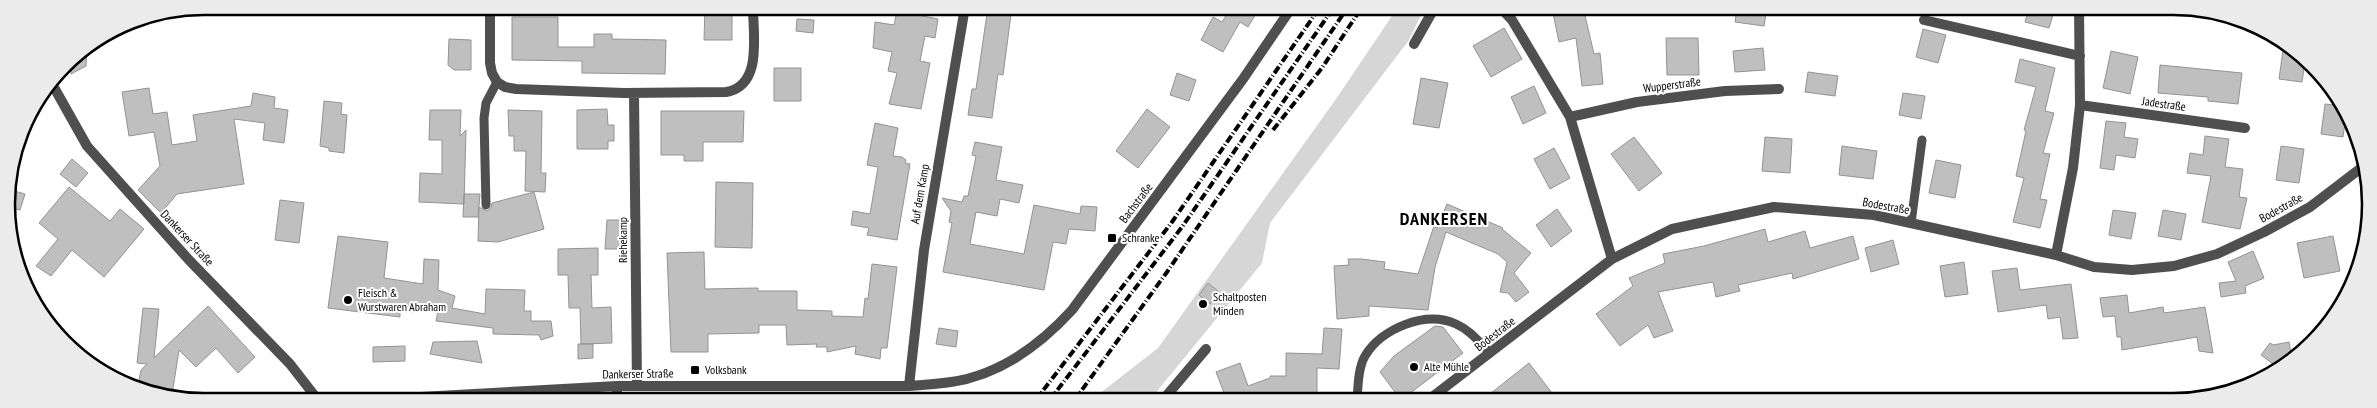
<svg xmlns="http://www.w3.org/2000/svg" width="2377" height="408" font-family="'PT Sans Narrow',sans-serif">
  <rect width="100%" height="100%" fill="#fff"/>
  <!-- green -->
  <path fill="#d6d6d6" d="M1398,7H1425L1409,40L1270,223L1262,263L1149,401H1090L1158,348L1336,99Z"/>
  <!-- building -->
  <path fill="#bfbfbf" stroke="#939393" d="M705,7L732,9V40H704Z
    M988,7H1012L1003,75L998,74L992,118L968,115L972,89H976Z
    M1216,7H1260L1248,27L1240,22L1223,52L1201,40L1213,17L1222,22L1227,14Z
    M1572,7H1583L1594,54L1600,53L1603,84L1582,86L1576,38L1559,42L1553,13Z
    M1737,8H1767L1764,26L1735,22Z
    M2029,8H2055L2049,28L2025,22Z
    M897,11L938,19L935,38L925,36L920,61L930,63L921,109L889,104L897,73L888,71L892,52L873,48L875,22L894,25Z
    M512,17H558V47H594V34H612V39L666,40L665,74L582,73V61L512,60Z
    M797,19L814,20L813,33L796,31Z
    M1504,28L1522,59L1491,77L1473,46Z
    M1923,29L1946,35L1938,63L1916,57Z
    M1666,38H1698L1699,75H1667Z
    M449,39L471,40V70H454L448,65Z
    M2284,43L2305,62L2302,82L2279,79Z
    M1763,48L1765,70L1735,72L1733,51Z
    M87,49L86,66L71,74L72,59Z
    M2111,51L2138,57L2130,94L2103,88Z
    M2020,59L2055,68L2045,111L2054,113L2043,153L2050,154L2040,199L2047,200L2040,228L2013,222L2024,178L2016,176L2026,131L2024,130L2036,87L2015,82Z
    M2160,65L2242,73L2238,104L2208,101V97L2158,93Z
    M774,68H801V101H774Z
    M1808,72L1838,76L1835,96L1805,92Z
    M1177,73L1196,80L1189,101L1170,95Z
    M1421,78L1448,83L1439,128L1413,124Z
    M1534,86L1546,113L1523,124L1511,97Z
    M149,88L153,114L167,112L172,145L197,141L193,115L251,106L253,93L275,97L274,108L288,110L284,143L263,140L265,123L234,119L244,184L177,194L161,213L138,190L160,166L154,132L129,136L122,92Z
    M1903,93L1925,96L1921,119L1899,115Z
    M324,101L342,103L341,114L347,115L344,153L329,151V148L320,146Z
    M2325,104L2341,106L2346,116L2343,137L2321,134Z
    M607,109L608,125H614V141H608V149H577V110Z
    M1147,109L1170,127L1138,168L1116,151Z
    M430,110H461L460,136L466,130L464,204L419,202L420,173L442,174V140H429Z
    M508,110L542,111L541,173H546L545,192L525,191L526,151H514V136H509Z
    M661,111H744L743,142H703V161H684V155H661Z
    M2106,121L2126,123L2124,137L2138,139L2135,158L2116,155L2114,170L2100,168Z
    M875,123L898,128L893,156L902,157L906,160L905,163L910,164L897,240L867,235L869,228L851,225L853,211L870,214L878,167L867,165Z
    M2205,136L2229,139L2225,167L2243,169L2239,197L2247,198L2240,229L2202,222L2211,176L2187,173L2190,153L2203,155Z
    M1634,137L1662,173L1639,191L1611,154Z
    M1765,137L1792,139L1790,173L1762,171Z
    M975,142L1002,147L996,180L1023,185L1019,203L1000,199L997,216L976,212L970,244L1024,254L1034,205L1080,214L1081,206L1097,207L1095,231L1069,229L1066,244L1053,242L1044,290L943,272L952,223L949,222L951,211L942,198L962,202L964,196H968L976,156L972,155Z
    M1842,146L1877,151L1873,179L1839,175Z
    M2281,146L2304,149L2299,183L2276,180Z
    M1554,148L1570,178L1550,189L1534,159Z
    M72,159L88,173L76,187L60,174Z
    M1936,160L1961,165L1955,198L1929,193Z
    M716,182L753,183L752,248L715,247Z
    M69,187L110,221L120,209L144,229L104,277L72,250L51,276L36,266L58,239L39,223Z
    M7,189L25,194L20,210L9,207Z
    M534,192L544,229L498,242L478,241L479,207L487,211L491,208L492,203Z
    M464,194H480L478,217H463Z
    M280,200L304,203L299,243L275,240Z
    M1447,204L1503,228L1502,229L1531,253L1514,273L1529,292L1516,302L1508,293L1500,292L1507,262L1498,254L1446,232L1435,267L1428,310L1369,306V316L1337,319L1334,266L1349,265L1348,259H1361L1385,262L1384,269L1418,274L1434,226L1437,228Z
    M1557,209L1572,231L1551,247L1536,225Z
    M2113,210L2136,213L2131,239L2109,235Z
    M2163,210L2186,214L2181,240L2158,236Z
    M607,220H620V249H605Z
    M1765,229L1768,242L1805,231L1810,248L1853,236L1859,259L1793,279L1792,273L1738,285L1740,291L1716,297L1713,282L1658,292L1673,331L1654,338L1648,325L1620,346L1596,314L1633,286L1629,278L1665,263L1663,254L1704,246Z
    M338,236L388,242L384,278L423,284L424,259L439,260L438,290L455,296L452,308L485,314L486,289L525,290L524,311H531V321H551L553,336L541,340L539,335L493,334V328L436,321L438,311L400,312V317L328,308Z
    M2333,236L2340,271L2304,278L2297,243Z
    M1893,240L1899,264L1871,272L1865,248Z
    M598,248V275H591L592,308L611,307L612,343L581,344H593V358L578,359V344H581L580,308H569L568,275H558V249Z
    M2253,251L2264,278L2245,286L2246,293L2221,297L2219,283L2236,281L2228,262Z
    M704,252L705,289L758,288V291H797V310L832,311V316L863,317L865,298L868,299L872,264L897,267L887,348H881L880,359L855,354L856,346L827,352V347H816L817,344L787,345L786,325H759V333L708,334V352H671L667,253Z
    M1964,262L1968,294L1945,297L1940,266Z
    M2017,268L2020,290L2071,284L2078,338L2063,339L2060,317L2048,319L2046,305L1998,312L1992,271Z
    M1208,283L1219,292L1210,304L1199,295Z
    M2127,295L2129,313L2163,307L2164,313L2205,307L2213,353L2199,351L2197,337L2122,350L2121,337H2117L2115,316L2103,317L2100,298Z
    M208,306L255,357L238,373L216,348L196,367L179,350L172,395L138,386L141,370L147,364L137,363L143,308L159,309L154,358Z
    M1435,326L1443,327L1463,353L1401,400L1380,372L1394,356Z
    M939,328L958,331L956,347L936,344Z
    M1324,328L1342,329L1339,369L1317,368V399L1231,396L1226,398L1216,372L1240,363L1248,386L1270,378V376H1286V353L1322,354Z
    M477,341L482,363L430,354L433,342Z
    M2289,342L2292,359L2274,371L2273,364L2261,355L2270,343L2273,345Z
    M405,346V361L373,362V347Z
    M1529,363L1552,393L1542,401H1481Z"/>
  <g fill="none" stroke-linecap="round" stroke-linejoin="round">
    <!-- lane -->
    <path stroke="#4f4f4f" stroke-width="9" d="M486,205L484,118L486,103L497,82
      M1911,223L1922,140
      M1357,401C1358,387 1358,368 1365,356C1381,329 1425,310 1456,324C1470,330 1479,342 1490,353"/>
    <!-- street -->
    <path stroke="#4f4f4f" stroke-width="10" d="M490,6V63L492,73L497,82L505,87L516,89L624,93L726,92C763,86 753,35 753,7
      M1500,7L1512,20L1570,117L1612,259
      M1924,20L2080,56
      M1414,44L1435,7
      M51,82L87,146L189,260L290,364L318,400
      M634,93L637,386
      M2080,105L2245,128
      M1570,117L1637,102L1725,91L1779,89
      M2056,255L2073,168L2080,105L2079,8
      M617,386V400
      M909,386L924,250L965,7
      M367,400L617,386H909C923,385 937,384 951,382C999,375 1040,345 1072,310L1243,79L1292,7
      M1162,401L1206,349
      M1427,401L1612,259L1672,229L1774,207L1874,215L2056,255L2094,267L2132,270L2174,266L2217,254L2264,232L2310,207L2365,165"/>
    <!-- rail -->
    <path stroke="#000" stroke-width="4" stroke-dasharray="8 2.5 1 2.5" stroke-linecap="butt" d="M1273,130L1322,68L1362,7
      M1035,401L1172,222L1320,7
      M1049,401L1182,227L1334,7
      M1074,401L1167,272L1348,7"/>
  </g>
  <!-- markers -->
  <g fill="#000" stroke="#fff" stroke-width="2">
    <rect x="1107" y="233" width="10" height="10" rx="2.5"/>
    <circle cx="348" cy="300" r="5"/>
    <circle cx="1203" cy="304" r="5"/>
    <circle cx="1414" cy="367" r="5"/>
    <rect x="690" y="365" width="10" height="10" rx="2.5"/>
  </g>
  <g text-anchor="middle" stroke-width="4" stroke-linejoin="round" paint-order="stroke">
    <!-- street labels -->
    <g font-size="12" fill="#000" stroke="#fff">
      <text transform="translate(1672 85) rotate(-7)" y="4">Wupperstraße</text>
      <text transform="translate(2164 104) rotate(8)" y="4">Jadestraße</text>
      <text transform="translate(920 194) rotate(-80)" y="4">Auf dem Kamp</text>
      <text transform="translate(1136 203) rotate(-53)" y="4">Bachstraße</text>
      <text transform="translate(1886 206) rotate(10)" y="4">Bodestraße</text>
      <text transform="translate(2281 208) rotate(-29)" y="4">Bodestraße</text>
      <text transform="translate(187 238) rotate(47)" y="4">Dankerser Straße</text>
      <text transform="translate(623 240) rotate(-90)" y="4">Riehekamp</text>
      <text transform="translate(1495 334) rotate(-38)" y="4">Bodestraße</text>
      <text transform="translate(638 374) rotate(-1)" y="4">Dankerser Straße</text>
    </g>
    <!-- poi labels -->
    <g font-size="12" fill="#000" stroke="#fff" text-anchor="start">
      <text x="1122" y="242">Schranke</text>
      <text x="358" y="297">Fleisch &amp;<tspan x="358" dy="14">Wurstwaren Abraham</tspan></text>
      <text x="1213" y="301">Schaltposten<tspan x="1213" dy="14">Minden</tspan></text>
      <text x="1424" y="371">Alte Mühle</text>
      <text x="705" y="374">Volksbank</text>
    </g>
    <!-- district labels -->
    <g font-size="18" font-weight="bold" letter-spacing="1" fill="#000" stroke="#fff">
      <text x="1444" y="225">DANKERSEN</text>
    </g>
  </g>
  <!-- crop -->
  <path d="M0 0H2377V408H0ZM204 15H2173A189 189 0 0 1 2362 204V204A189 189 0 0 1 2173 393H204A189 189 0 0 1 15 204V204A189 189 0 0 1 204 15Z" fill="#ebebeb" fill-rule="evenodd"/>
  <path fill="none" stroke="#000" stroke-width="2.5" d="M204 15H2173A189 189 0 0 1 2362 204V204A189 189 0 0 1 2173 393H204A189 189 0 0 1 15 204V204A189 189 0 0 1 204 15Z"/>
</svg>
